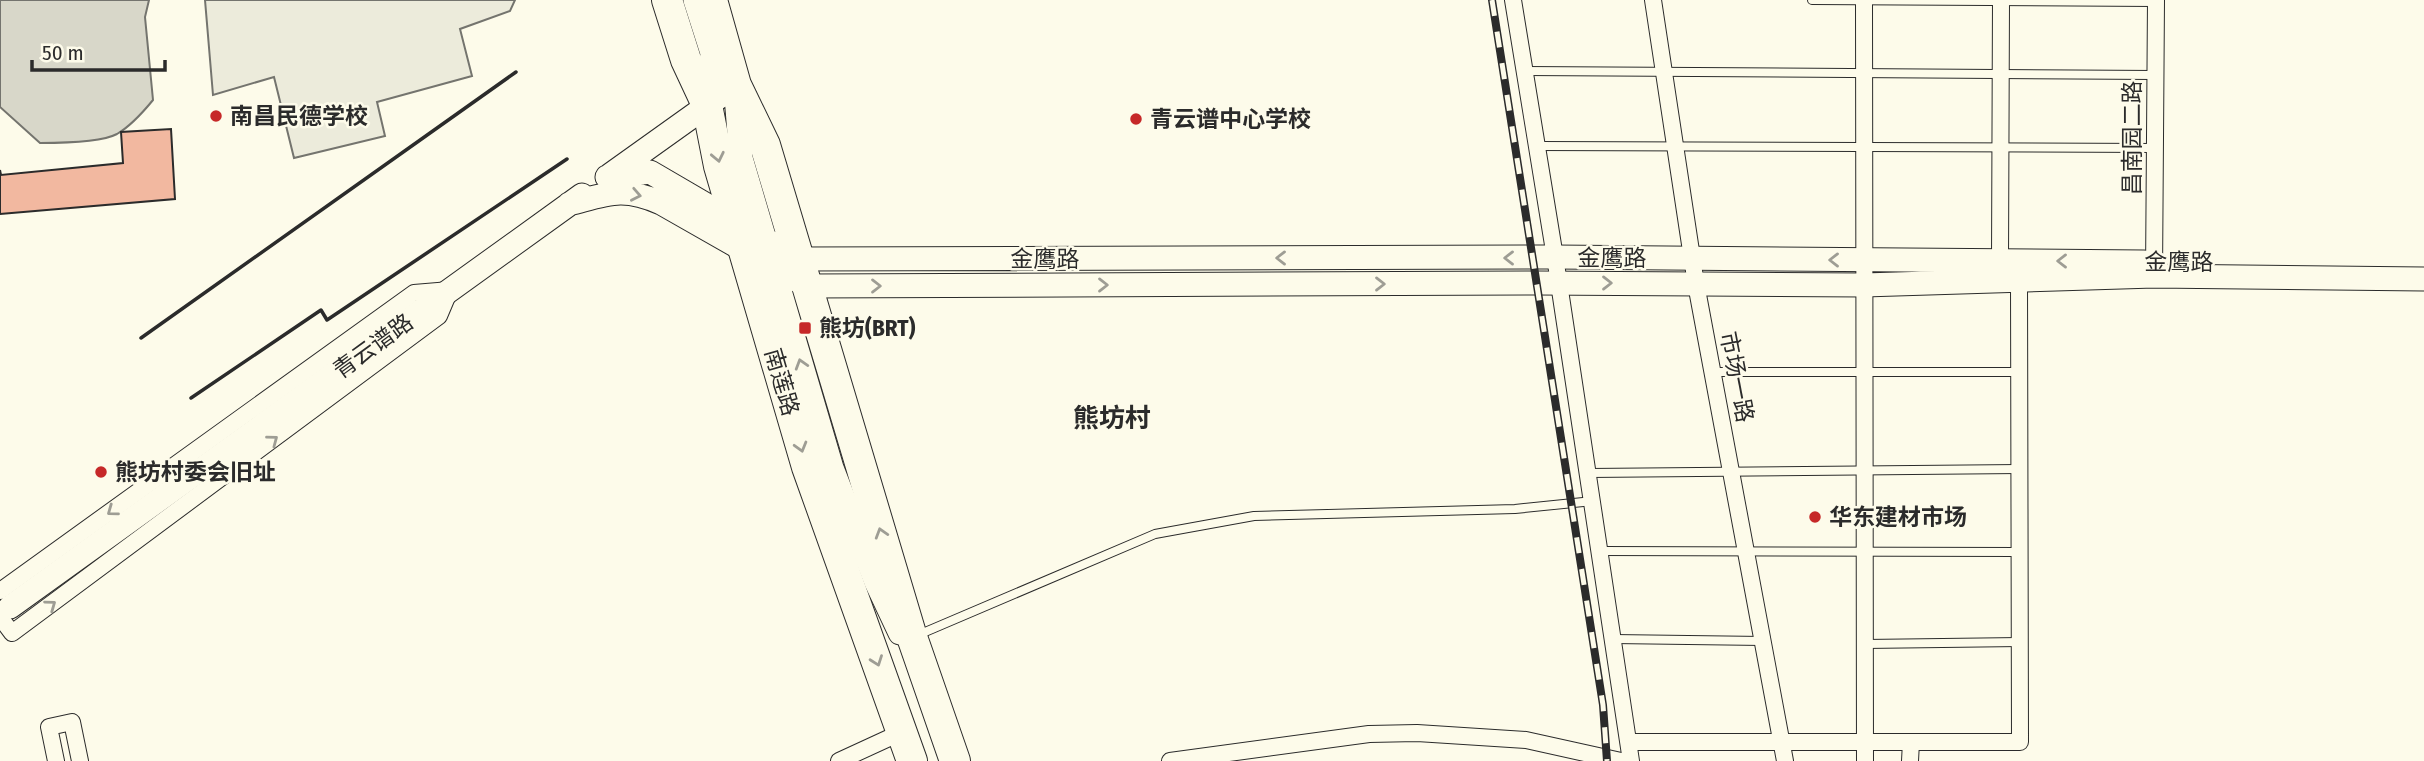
<svg xmlns="http://www.w3.org/2000/svg" width="2424" height="761" font-family="'Fira Sans Condensed','Noto Sans SC',sans-serif">
  <rect width="100%" height="100%" fill="#fdfbea"/>
  <!-- green -->
  <path fill="#ecebdb" stroke="#74746e" stroke-width="2" d="M205,0H515L510,11L460,29L472,76L377,102L385,136L294,158L274,77L213,95Z"/>
  <!-- water -->
  <path fill="#d8d7c9" stroke="#74746e" stroke-width="2" d="M0,0H149L145,17L153,100C144,111 129,127 117,134C100,143 59,143 40,143L0,107Z"/>
  <!-- building -->
  <path fill="#f2b8a0" stroke="#2b2b2b" stroke-width="2" d="M171,129L175,199L0,214V170L1,175L123,163L121,132Z"/>
  <g fill="none" stroke-linecap="round" stroke-linejoin="round">
    <defs>
      <path id="lane" d="M1812,0L2156,2
        M1525,71L2155,75
        M1537,146L2155,148
        M1713,372H2019
        M1589,473L2020,469
        M1600,551L2020,552
        M918,635L1155,534L1254,516L1515,509L1593,501
        M1613,639L1763,641
        M1865,644L2020,642"/>
      <path id="street" d="M1513,0L1555,257L1631,761
        M1653,0L1696,284L1785,761
        M1864,0L1865,761
        M2000,261L2001,0
        M2154,276L2156,0
        M0,591L414,293L450,290L439,316L12,633L0,617
        M1628,742H2020L2019,281
        M56,761L49,727L72,722L80,761
        M839,761L902,732
        M1170,761L1369,734L1417,733L1526,740L1621,761
        M1910,761L1911,742"/>
      <path id="secondary" d="M695,0L712,53L707,105
        M736,96L741,158L832,468L876,582L900,633
        M610,175L736,85
        M607,177L650,172L799,259L1555,257L2144,262
        M569,204C608,194 622,186 661,203L807,286L1537,283L1864,285L2154,276L2424,279
        M10,607L582,195"/>
      <path id="highway" d="M667,0L686,60L707,105L719,166L807,467L912,761
        M712,0L736,85L765,145L912,637L955,761"/>
    </defs>
    <!-- lane casing -->
    <use href="#lane" stroke="#2b2b2b" stroke-width="10"/>
    <!-- street casing -->
    <use href="#street" stroke="#2b2b2b" stroke-width="18"/>
    <!-- secondary casing -->
    <use href="#secondary" stroke="#2b2b2b" stroke-width="25"/>
    <!-- highway casing -->
    <use href="#highway" stroke="#2b2b2b" stroke-width="32"/>
    <!-- lane -->
    <use href="#lane" stroke="#fdfbea" stroke-width="8"/>
    <!-- street -->
    <use href="#street" stroke="#fdfbea" stroke-width="16"/>
    <!-- secondary -->
    <use href="#secondary" stroke="#fdfbea" stroke-width="23"/>
    <!-- highway -->
    <use href="#highway" stroke="#fdfbea" stroke-width="30"/>
    <defs>
      <path id="rail" d="M1492,0L1603,705L1607,761"/>
    </defs>
    <!-- rail casing -->
    <use href="#rail" stroke="#2b2b2b" stroke-width="8"/>
    <!-- rail -->
    <use href="#rail" stroke="#fdfbea" stroke-width="5" stroke-dasharray="16" stroke-linecap="butt"/>
    <!-- wall -->
    <path stroke="#2b2b2b" stroke-width="3.5" d="M141,338L516,72
      M191,398L321,310L327,320L567,159"/>
  </g>
  <!-- one-way arrows -->
  <defs><path id="oneway-chevron" d="M-2-3.5L2.5 0L-2 3.5" fill="none" stroke-width="1.6" stroke-linecap="round" stroke-linejoin="round" transform="scale(1.75)"/></defs>
  <g stroke="#9e9d94">
    <use href="#oneway-chevron" transform="translate(718 157) rotate(78)"/>
    <use href="#oneway-chevron" transform="translate(636 195) rotate(11)"/>
    <use href="#oneway-chevron" transform="translate(1281 258) rotate(180)"/>
    <use href="#oneway-chevron" transform="translate(1509 258) rotate(180)"/>
    <use href="#oneway-chevron" transform="translate(1834 260) rotate(-180)"/>
    <use href="#oneway-chevron" transform="translate(2062 261) rotate(-180)"/>
    <use href="#oneway-chevron" transform="translate(1607 283)"/>
    <use href="#oneway-chevron" transform="translate(1380 284)"/>
    <use href="#oneway-chevron" transform="translate(1103 285)"/>
    <use href="#oneway-chevron" transform="translate(876 286)"/>
    <use href="#oneway-chevron" transform="translate(801 364) rotate(-107)"/>
    <use href="#oneway-chevron" transform="translate(273 440) rotate(-37)"/>
    <use href="#oneway-chevron" transform="translate(801 447) rotate(74)"/>
    <use href="#oneway-chevron" transform="translate(112 511) rotate(144)"/>
    <use href="#oneway-chevron" transform="translate(881 533) rotate(-107)"/>
    <use href="#oneway-chevron" transform="translate(51 605) rotate(-36)"/>
    <use href="#oneway-chevron" transform="translate(877 661) rotate(70)"/>
  </g>
  <!-- markers -->
  <g fill="#c62828" stroke="#fdfbea" stroke-width="2.5">
    <circle cx="216" cy="116" r="7"/>
    <circle cx="1136" cy="119" r="7"/>
    <rect x="798" y="321" width="14" height="14" rx="3.5"/>
    <circle cx="101" cy="472" r="7"/>
    <circle cx="1815" cy="517" r="7"/>
  </g>
  <g text-anchor="middle" stroke-width="5" stroke-linejoin="round" paint-order="stroke">
    <!-- poi labels -->
    <g font-size="23" font-weight="bold" fill="#2b2b2b" stroke="#fdfbea" text-anchor="start">
      <text x="230" y="124">南昌民德学校</text>
      <text x="1150" y="127">青云谱中心学校</text>
      <text x="819" y="336">熊坊(BRT)</text>
      <text x="115" y="480">熊坊村委会旧址</text>
      <text x="1829" y="525">华东建材市场</text>
    </g>
    <!-- street labels -->
    <g font-size="23" fill="#2b2b2b" stroke="#fdfbea">
      <text transform="translate(2132 138) rotate(-90)" y="8">昌南园二路</text>
      <text x="1612" y="266">金鹰路</text>
      <text x="1045" y="267">金鹰路</text>
      <text x="2179" y="270">金鹰路</text>
      <text transform="translate(373 346) rotate(-36)" y="8">青云谱路</text>
      <text transform="translate(1737 377) rotate(79)" y="8">市场一路</text>
      <text transform="translate(782 382) rotate(74)" y="8">南莲路</text>
    </g>
    <!-- quarter labels -->
    <g font-size="26" font-weight="bold" fill="#2b2b2b" stroke="#fdfbea">
      <text x="1112" y="427">熊坊村</text>
    </g>
  </g>
  <!-- scale -->
  <path d="M32 60v10h133v-10" fill="none" stroke="#2b2b2b" stroke-width="3.5"/>
  <text x="42" y="60" font-size="21" fill="#2b2b2b" stroke="#fdfbea" stroke-width="5" paint-order="stroke">50 m</text>
</svg>
